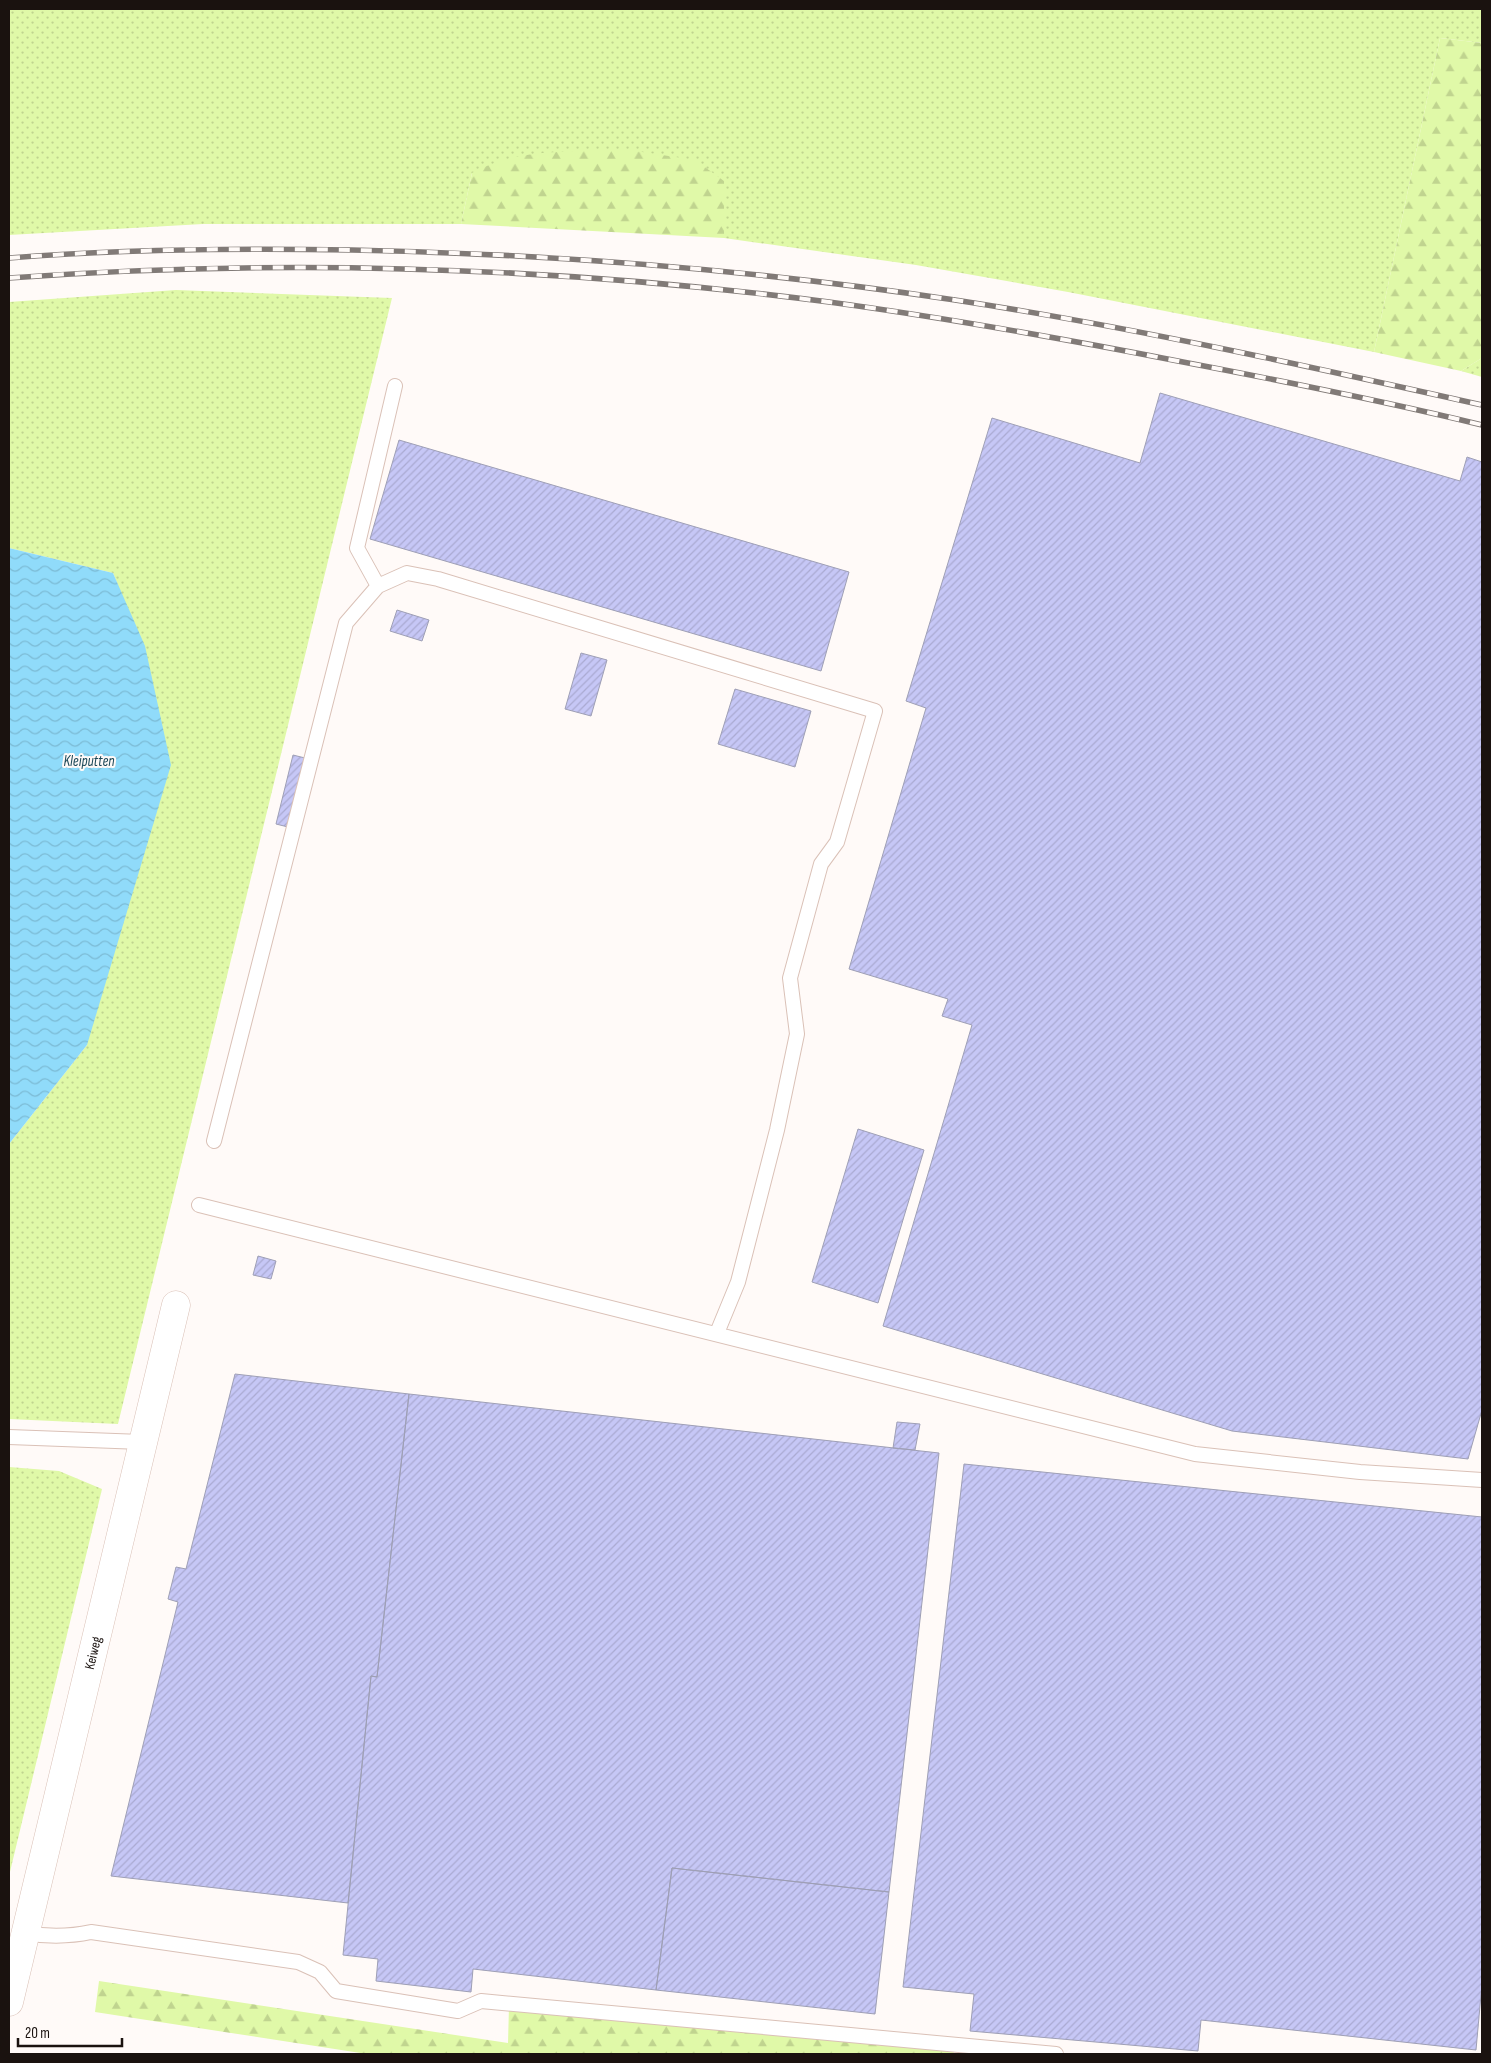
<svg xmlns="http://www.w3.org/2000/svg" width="1491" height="2063" font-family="'Sofia Sans Condensed',sans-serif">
  <defs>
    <pattern id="grass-dots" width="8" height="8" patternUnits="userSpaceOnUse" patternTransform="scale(1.25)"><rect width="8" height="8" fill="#e0f9a8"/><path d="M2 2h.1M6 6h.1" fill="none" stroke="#c0d48f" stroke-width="1.8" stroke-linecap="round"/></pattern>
    <pattern id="forest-firs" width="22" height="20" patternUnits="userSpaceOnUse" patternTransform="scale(1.25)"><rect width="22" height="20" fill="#e0f9a8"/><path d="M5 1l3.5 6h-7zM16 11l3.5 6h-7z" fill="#c0d48f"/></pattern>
    <pattern id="water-waves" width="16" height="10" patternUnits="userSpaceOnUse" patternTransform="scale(1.25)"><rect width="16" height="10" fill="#90dbfa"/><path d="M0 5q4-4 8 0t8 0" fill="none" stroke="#7cbbd5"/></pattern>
    <pattern id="building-hatch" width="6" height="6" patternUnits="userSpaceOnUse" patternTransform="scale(1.25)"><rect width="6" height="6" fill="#c6c7f6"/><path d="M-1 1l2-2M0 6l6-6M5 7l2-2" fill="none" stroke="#aaaad2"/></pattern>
  </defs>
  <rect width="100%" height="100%" fill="#fffaf8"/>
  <!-- grass -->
  <path fill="url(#grass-dots)" d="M9,9H1482V43L1440,38L1374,352L1068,292L916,265L724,238V181L472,173L461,224H203L9,235Z
    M176,290L392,298L118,1424L9,1419V1144L87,1045L118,585L113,573L9,548V302Z
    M1482,358V377L1461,371Z
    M9,1467L59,1471L102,1489L9,1876Z"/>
  <!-- forest -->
  <path fill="url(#forest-firs)" d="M1440,38L1482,43V358L1461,371L1374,352Z
    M629,150L695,160L724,181V238L461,224L472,173C520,147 576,152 629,150Z
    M99,1981L508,2043L509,2006L954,2052L953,2054H367L95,2012Z"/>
  <!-- water -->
  <path fill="url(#water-waves)" d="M9,548L113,573L145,646L171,765L87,1045L9,1144Z"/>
  <!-- building -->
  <path fill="url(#building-hatch)" stroke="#9e9fb5" d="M1160,393L1460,481L1467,457L1482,462V1410L1468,1459L1232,1431L883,1326L972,1025L942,1016L948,999L849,969L926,708L906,701L992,418L1140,463Z
    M399,440L849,572L821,671L370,539Z
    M397,610L429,620L422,641L390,631Z
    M581,653L607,660L591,716L565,709Z
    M735,689L811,711L795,767L718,744Z
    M293,755L305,758L288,827L276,824Z
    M858,1129L924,1150L878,1303L812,1282Z
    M258,1256L276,1261L271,1279L253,1275Z
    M235,1374L409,1394L377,1677L371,1676L348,1903L111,1876L178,1602L168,1599L176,1567L186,1569Z
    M409,1394L939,1453L889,1892L672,1868L656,1990L473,1969L471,1992L376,1981L378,1959L343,1955L371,1676L377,1677Z
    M897,1422L920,1424L915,1450L893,1448Z
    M964,1464L1482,1517V1984L1476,2050L1201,2020L1198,2051L970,2031L974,1994L903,1987Z
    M672,1868L889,1892L875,2014L656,1990Z"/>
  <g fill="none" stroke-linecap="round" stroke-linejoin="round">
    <defs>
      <path id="lane" d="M378,586L357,548L395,386
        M214,1141L346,623L378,586L407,573L438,579L875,711L837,842L821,864L790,978L797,1034L777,1130L738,1282L717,1333
        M199,1205L1195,1454L1360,1472L1482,1480
        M9,1437L142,1442
        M25,1933C49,1937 68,1937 91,1932L298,1962L320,1972L336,1991L458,2011L481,2001L1056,2054"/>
      <g id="street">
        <path id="s1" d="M9,2002L176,1305"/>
      </g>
    </defs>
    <!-- lane casing -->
    <use href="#lane" stroke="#dac1b7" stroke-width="16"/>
    <!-- street casing -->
    <use href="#street" stroke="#dac1b7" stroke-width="29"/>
    <!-- lane -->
    <use href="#lane" stroke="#fff" stroke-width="14"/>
    <!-- street -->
    <use href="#street" stroke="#fff" stroke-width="28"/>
    <defs>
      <path id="rail" d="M9,258C123,249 238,248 352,250C554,254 755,270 955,300C1132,327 1307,366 1482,405
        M9,278C281,258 558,267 829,302C947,318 1065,339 1183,362C1283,381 1383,401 1482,425"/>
    </defs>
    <!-- rail casing -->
    <use href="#rail" stroke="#817a77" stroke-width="5.5"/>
    <!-- rail -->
    <use href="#rail" stroke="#fffaf8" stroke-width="4" stroke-dasharray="11" stroke-linecap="butt"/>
  </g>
  <g text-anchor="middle" stroke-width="4" stroke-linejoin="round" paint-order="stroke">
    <!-- street labels -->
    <g font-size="14" fill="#1a120f" stroke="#fffaf8">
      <text dy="5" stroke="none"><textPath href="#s1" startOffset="359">Keiweg</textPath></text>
    </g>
    <!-- water labels -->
    <g font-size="15" font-style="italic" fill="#1b4757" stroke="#fffaf8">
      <text x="89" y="766">Kleiputten</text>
    </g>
  </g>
  <!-- border -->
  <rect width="1491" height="2063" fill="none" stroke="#1a120f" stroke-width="20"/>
  <!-- scale -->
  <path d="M18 2038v8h104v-8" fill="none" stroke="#1a120f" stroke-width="2.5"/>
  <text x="25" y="2038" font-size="15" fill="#1a120f" stroke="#fffaf8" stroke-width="4" paint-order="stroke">20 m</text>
</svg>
